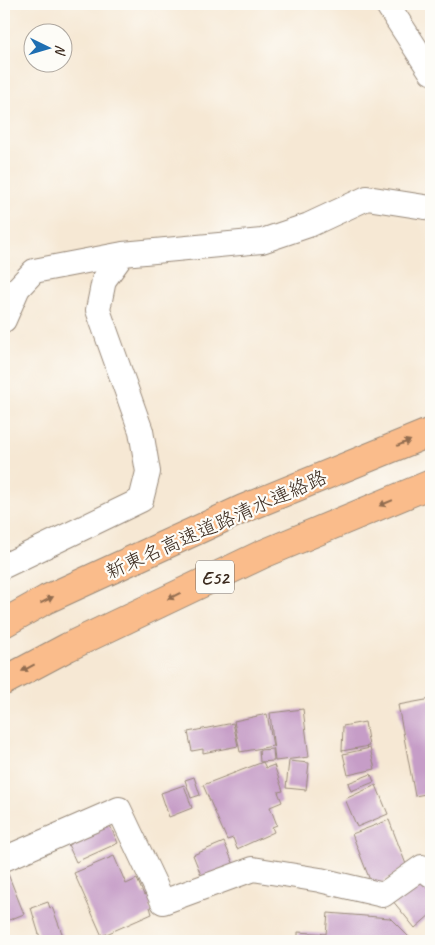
<svg xmlns="http://www.w3.org/2000/svg" width="435" height="945" font-family="Caveat,'Klee One',sans-serif">
  <rect width="100%" height="100%" fill="#fdfcf7"/>
  <filter id="ink" filterUnits="userSpaceOnUse"><feTurbulence type="fractalNoise" baseFrequency=".02" numOctaves="2"/><feDisplacementMap in="SourceGraphic" scale="10" xChannelSelector="R" yChannelSelector="G"/><feConvolveMatrix kernelMatrix="1 2 1 2 8 2 1 2 1" color-interpolation-filters="sRGB"/></filter>
  <filter id="wash" filterUnits="userSpaceOnUse"><feTurbulence type="fractalNoise" baseFrequency=".0096" numOctaves="4" result="noise"/><feDisplacementMap in="SourceGraphic" scale="20" xChannelSelector="R" yChannelSelector="G"/><feGaussianBlur stdDeviation="1.12" result="paint"/><feColorMatrix in="noise" values="0 0 0 0 0 0 0 0 0 0 0 0 0 0 0 0 0 1.4 0 .05"/><feComposite in="paint" operator="in"/></filter>
  <g filter="url(#wash)">
    <rect width="100%" height="100%" fill="#f6e8d4"/>
    <g id="blocks">
      <!-- building -->
      <path fill="#c69dc7" d="M431,699V793L415,796L398,705Z
        M303,709L309,757L275,761L270,713Z
        M267,714L273,746L240,752L234,721Z
        M365,722L369,746L342,751L343,726Z
        M233,723L238,746L203,753V749L192,751L188,732Z
        M370,748L375,769L348,775L343,754Z
        M273,749L274,761L260,762L259,750Z
        M289,761L309,763L306,790L286,788Z
        M263,762L266,768L274,765L283,791L278,792L282,802L270,807L277,825L272,827L274,832L237,849L233,838L227,840L203,785Z
        M371,774L374,782L351,791L348,783Z
        M194,777L200,795L191,798L185,780Z
        M184,785L192,808L169,817L161,793Z
        M376,785L388,814L357,827L345,799Z
        M107,819L118,843L76,862L65,838Z
        M389,820L407,867L373,888L352,834Z
        M224,842L235,867L203,880L193,855Z
        M114,856L126,884L137,879L144,895L150,892L156,904L150,907L152,914L102,936L74,873Z
        M8,874L24,914L4,922V876Z
        M421,877L431,890V914L415,928L392,900Z
        M48,902L50,908L52,907L65,941H41L31,908Z
        M328,913L390,918L413,941H298V932L326,934Z"/>
    </g>
  </g>
  <g filter="url(#ink)">
    <use href="#blocks" fill-opacity="0" stroke="#988979" stroke-width="1"/>
    <g fill="none" stroke-linecap="round" stroke-linejoin="round">
      <defs>
        <path id="street" d="M387,4L431,72
          M4,320L18,288L34,271L123,254
          M4,566L141,500L148,472L141,431L98,310L104,280L123,254L262,241L309,225L367,198L431,208
          M4,859L119,809L163,902L253,869L320,880L383,895L422,867L431,875"/>
        <path id="highway" d="M4,623L47,599L243,509L431,432
          M4,681L68,647L263,554L431,484"/>
      </defs>
      <!-- street casing -->
      <use href="#street" stroke="#988979" stroke-width="26"/>
      <!-- highway casing -->
      <use href="#highway" stroke="#988979" stroke-width="30"/>
      <!-- street -->
      <use href="#street" stroke="#fff" stroke-width="24"/>
      <!-- highway -->
      <use href="#highway" stroke="#fabc8b" stroke-width="28"/>
    </g>
    <!-- one-way arrows -->
    <defs><path id="oneway-solid" d="M-6-.8H1V-3.2L6.5 0L1 3.2V.8H-6Z" transform="scale(1.25)"/></defs>
    <g fill="#916c4f">
      <use href="#oneway-solid" transform="translate(404 443) rotate(-22)"/>
      <use href="#oneway-solid" transform="translate(386 503) rotate(157)"/>
      <use href="#oneway-solid" transform="translate(174 596) rotate(154)"/>
      <use href="#oneway-solid" transform="translate(47 600) rotate(-27)"/>
      <use href="#oneway-solid" transform="translate(28 668) rotate(152)"/>
    </g>
  </g>
  <g text-anchor="middle" stroke-width="4.5" stroke-linejoin="round" paint-order="stroke">
    <!-- shield labels -->
    <rect fill="#fdfcf7" stroke="#75695f" stroke-width="1" x="196" y="560.5" width="38" height="33" rx="4"/>
    <g font-size="19" font-weight="bold" fill="#3b2a1e">
      <text x="215" y="584">E52</text>
    </g>
    <!-- street labels -->
    <g font-size="20" fill="#3b2a1e" stroke="#fdfcf7">
      <text transform="translate(216 524) rotate(-24)" y="7">新東名高速道路清水連絡路</text>
    </g>
  </g>
  <!-- margin -->
  <rect width="435" height="945" fill="none" stroke="#fdfcf7" stroke-width="20"/>
  <!-- north arrow -->
  <g transform="translate(48 48) rotate(95)"><circle r="24" fill="#fdfcf7" stroke="#afa8a0"/>
  <path d="M0-4L9 19L0 12L-9 19Z" fill="#1f6fb2"/>
  <text y="-8" font-size="14" font-weight="bold" text-anchor="middle" fill="#3b2a1e">N</text>
  </g>
</svg>
